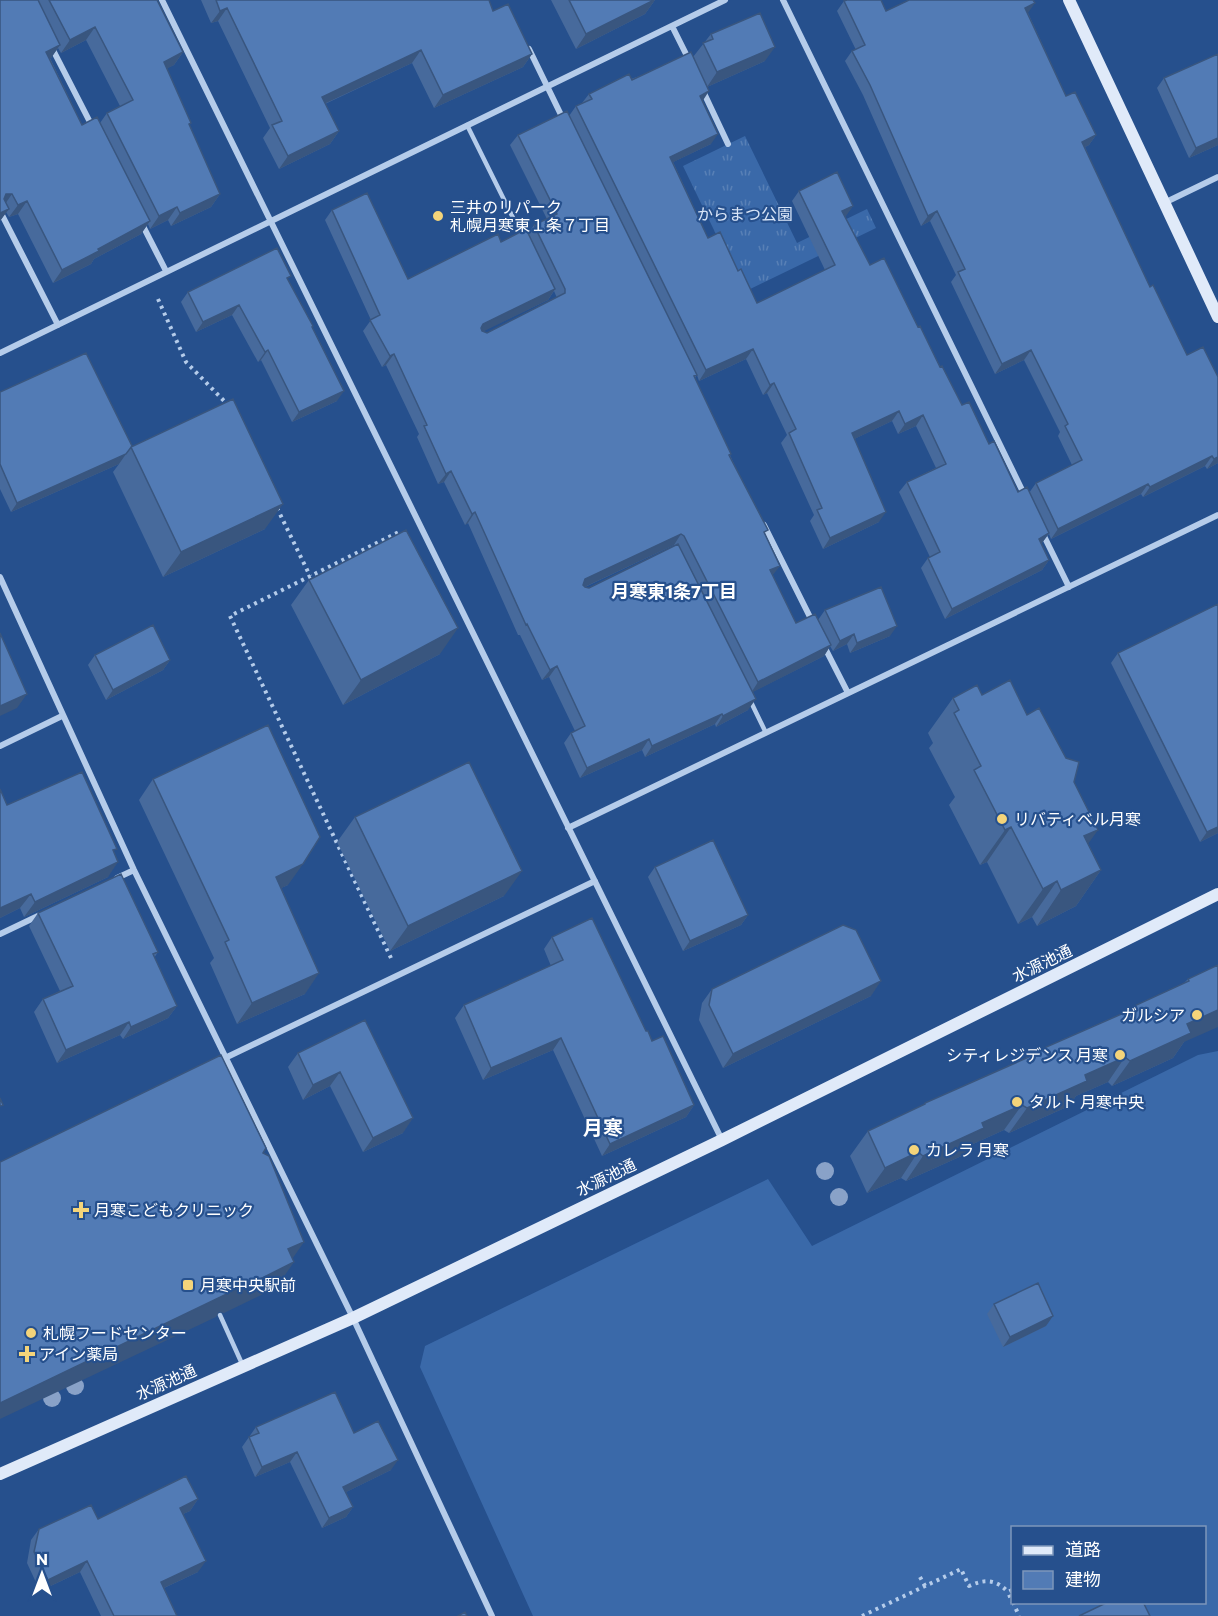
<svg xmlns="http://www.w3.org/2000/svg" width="1218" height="1616" font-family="Commissioner,'Noto Sans JP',sans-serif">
  <defs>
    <pattern id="grass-tufts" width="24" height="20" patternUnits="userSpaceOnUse" patternTransform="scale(1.5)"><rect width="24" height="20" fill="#3a69a9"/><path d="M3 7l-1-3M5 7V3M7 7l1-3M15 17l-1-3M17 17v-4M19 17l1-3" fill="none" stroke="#5880b6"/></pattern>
  </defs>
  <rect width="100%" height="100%" fill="#26508d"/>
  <!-- grass -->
  <path fill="url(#grass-tufts)" d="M745,136L797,243L867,209L876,228L744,292L683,166Z"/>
  <!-- garden -->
  <path fill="#3a69a9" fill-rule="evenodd" d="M1218,1051V1616H533L420,1367L425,1346L768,1179L812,1246L1198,1055ZM1012,1528H1204V1602H1012Z"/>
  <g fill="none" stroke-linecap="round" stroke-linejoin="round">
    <!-- path -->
    <path stroke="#b5ccea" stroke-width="4" stroke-dasharray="3 4.5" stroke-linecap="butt" d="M158,299L186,362L229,406
      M277,508L310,576
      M391,958L230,616L401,531
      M920,1577L925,1586
      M1012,1590L1008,1592L1012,1602
      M1013,1602L1019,1616
      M862,1616L961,1569L969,1586C984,1579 996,1579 1008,1592"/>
    <!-- lane -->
    <path stroke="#b5ccea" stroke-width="4.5" d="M467,125L522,236
      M750,700L766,733
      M220,1315L243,1366"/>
    <!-- street -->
    <path stroke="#b5ccea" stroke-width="6" d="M162,0L722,1140
      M783,0L1025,496
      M672,26L689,60
      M51,46L93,128
      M529,49L564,121
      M703,91L728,144
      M1164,203L1218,177
      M0,211L58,325
      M141,222L166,271
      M0,353L725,0
      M764,525L813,623
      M1042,532L1069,587
      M0,577L134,870L353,1318L492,1616
      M824,646L848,693
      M0,746L62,716
      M568,828L1218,515
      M117,878L134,870
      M0,934L40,915
      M225,1058L595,881"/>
    <!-- secondary -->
    <path stroke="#e0eaf9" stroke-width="12" d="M1069,0L1218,317
      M0,1474L353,1318L722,1140L1218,894"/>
  </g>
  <!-- trees -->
  <g fill="#89a2c8">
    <circle cx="825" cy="1171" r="9"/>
    <circle cx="839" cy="1197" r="9"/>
    <circle cx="75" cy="1386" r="9"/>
    <circle cx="52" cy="1398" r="9"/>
  </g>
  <!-- wall -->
  <path fill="#476a9c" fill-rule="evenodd" d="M0,0H157L183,52L174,65L167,68L189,125L220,194L211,207L171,226L168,220L150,229L148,224L141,234L94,259L91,264L53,283L18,214L9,217L6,212L0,221ZM86,40L120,106L107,113L100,123L82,125L50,58H51L58,48L61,53Z
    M201,0H489L493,11L532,54L523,67L434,108L412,63L325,104L339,131L330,144L279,169L263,138L270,128L218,21L211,23Z
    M551,0H655L645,14L576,49Z
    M844,1L886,11L1028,13L1066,96L1096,135L1089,145L1085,147L1218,463L1207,469L1205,466L1143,497L1141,494L1051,539L1049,534L1041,544L1049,560L1042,570L945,619L921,568L928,558L930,557L899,492L907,482L936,468L916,426L898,434L892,421L854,439L879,522L823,549L810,521L814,515L781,443L787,435L767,393L763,395L746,359L699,381L697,375L695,378L731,454L730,455L765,534L773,576L796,623L818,620L825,610L890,636L850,653L847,644L833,651L830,646L824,656L752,692L748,710L716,727L715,724L645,757L642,750L580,778L564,743L571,733L575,731L549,677L542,680L520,635H518L468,523L465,525L444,482L438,484L417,437L419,434L386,365L382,367L363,331L371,320L325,220L332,210L408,279L501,242L528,234L534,225L547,219L510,145L518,135L569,116L576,106L582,103L589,94L693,57L711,34L765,61L707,87L702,101L711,144L673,162L708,238L738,271L757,303L825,270L792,201L799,191L853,206L845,216L870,265L918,327L962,405L989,444L1018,492L1029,493L1036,483L1072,465L1058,436L1060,432L1024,360L995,374L951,282L956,275L930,221L921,226L863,95L845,61L852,51L856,50L837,11ZM554,291L557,298L487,333L483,331L548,300ZM674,545L675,546L589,588L585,587Z
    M1164,78L1218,145L1189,158L1157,88Z
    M288,280L312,328L337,401L292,422L261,360L258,362L232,315L196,332L181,302L188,292Z
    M0,392L132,446L265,529L163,577L113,472L119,464L11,512L0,489Z
    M309,580L440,654L343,705L291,605Z
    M1118,653L1218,833L1200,842L1111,663Z
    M95,655L170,660L163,670L106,700L88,665Z
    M982,695L1027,715L1074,782L1087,844L1101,870L1076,906L1037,926L1032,917L1018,924L987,862L980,865L949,805L955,797L929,748L933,743L928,733L953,698Z
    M153,779L288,885L281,888L305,994L237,1024L210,963L214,958L139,800Z
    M0,789L7,805L114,853L108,877L24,917L20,908L0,918Z
    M355,817L504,896L390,951L337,842Z
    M655,867L748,915L741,925L683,951L648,877Z
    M38,913L158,952L154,958L177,1006L168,1018L123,1039L120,1035L57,1063L34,1012L43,999L60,991L29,926Z
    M552,937L646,1031L694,1105L686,1117L602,1156L553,1050L483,1080L455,1018L464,1005L551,966L544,949Z
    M1218,965L1184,1042L1173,1058L1112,1086L1108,1082L1076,1096L1069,1106L1009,1133L1004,1130L973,1144L966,1154L906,1181L901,1178L867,1193L850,1156L868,1131L922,1106L925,1103L1026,1058L1028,1055L1130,1010L1132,1007L1184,983L1188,979Z
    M712,989L871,996L723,1068L699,1020L702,1003Z
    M365,1020L403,1133L363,1152L330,1086L303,1100L288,1067L298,1053Z
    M994,1304L1053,1316L1046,1326L1003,1347L987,1314Z
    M256,1427L391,1470L346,1492L353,1507L346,1517L322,1528L290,1462L255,1477L242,1447Z
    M198,1499L190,1511L183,1514L198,1572L164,1588L177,1616H101L80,1572L40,1591L27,1563L31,1540L39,1529L98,1519Z"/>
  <!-- shaded-wall -->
  <path fill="#39567f" d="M655,0L645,14L576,49L586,34Z
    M1035,3L1028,13L1025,8Z
    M227,8L218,21L211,23L220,11Z
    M95,27L86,40L61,53L70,40Z
    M60,45L51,58L37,65L46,52Z
    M775,47L765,61L707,87L717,72Z
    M421,50L412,63L313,109L322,97Z
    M183,52L174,65L155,75L164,62Z
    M532,54L523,67L434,108L443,95Z
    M709,91L702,102L700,96Z
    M339,131L330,144L279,169L288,156Z
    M718,134L711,144L663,167L670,157Z
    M1096,135L1089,145L1075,152L1082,142Z
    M1218,138V145L1189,158L1196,148Z
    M6,194H12L3,207H0Z
    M220,194L211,207L171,226L180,213Z
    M27,201L18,214L9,217L18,205Z
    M853,206L846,216L835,221L842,211Z
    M177,207L168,220L150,229L159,216Z
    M9,209L0,221V213Z
    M937,211L930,221L921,226L928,216Z
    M150,221L141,234L94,259L91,264L53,283L62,270L98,249Z
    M555,289L548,300L476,335L483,324Z
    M239,305L232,315L196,332L203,322Z
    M753,349L746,359L699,381L706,370Z
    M268,350L261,360L258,362L265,352Z
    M1031,350L1024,360L995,374L1002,364Z
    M394,354L386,365L382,367L390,356Z
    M774,383L767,393L763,395L770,385Z
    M344,391L337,401L292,422L299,412Z
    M899,411L892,421L844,444L852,433Z
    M923,415L916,426L898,434L905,424Z
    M126,454L119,464L11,512L17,503Z
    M1212,456L1205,466L1143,497L1150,487Z
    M1218,457V463L1207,469L1214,459Z
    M451,471L444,482L438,484L446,474Z
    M1148,484L1141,494L1051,539L1058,529Z
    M283,504L265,529L163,577L181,552Z
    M475,512L468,523L465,525L472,514Z
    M886,512L879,522L823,549L830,538Z
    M1049,533L1042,543L1031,549L1039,539Z
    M681,534L674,545L578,590L585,579Z
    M1049,560L1042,570L945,619L952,609Z
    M780,566L772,576L770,570Z
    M897,626L890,636L850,653L857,643Z
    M458,628L440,654L343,705L361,680Z
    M854,634L847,644L833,651L840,641Z
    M831,645L824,656L751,693L758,682Z
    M170,660L163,670L106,700L113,690Z
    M557,666L549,677L542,680L550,670Z
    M27,694L17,708L0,716V706Z
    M756,699L748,710L716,727L723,716Z
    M722,714L715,724L645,757L652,746Z
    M649,739L642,750L580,778L587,768Z
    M1011,827L987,862L980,865L1005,830Z
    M1218,827V833L1200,842L1207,832Z
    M1098,830L1073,865L1084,836Z
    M118,862L108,877L24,917L35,902Z
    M303,864L288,885L261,898L276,877Z
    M1101,870L1076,906L1037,926L1061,890Z
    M522,871L504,896L390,951L408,926Z
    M1057,881L1032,917L1018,924L1043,889Z
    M31,894L20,908L0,918V908Z
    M748,915L741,925L683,951L690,941Z
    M319,973L305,994L237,1024L252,1003Z
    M881,981L871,996L723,1068L733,1054Z
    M177,1006L168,1018L123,1039L131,1027Z
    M1218,1010V1027L1184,1042L1173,1058L1112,1086L1130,1061L1187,1024Z
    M129,1022L120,1035L57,1063L66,1050Z
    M561,1038L553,1050L483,1080L491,1068Z
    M1125,1057L1108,1082L1076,1096L1069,1106L1009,1133L1027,1108L1085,1075Z
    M340,1072L330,1086L303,1100L313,1085Z
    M694,1105L686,1117L602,1156L610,1144Z
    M1022,1105L1004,1130L973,1144L966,1154L906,1181L923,1156L982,1123Z
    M413,1118L403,1133L363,1152L373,1138Z
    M918,1152L901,1178L867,1193L885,1168Z
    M304,1242L288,1265L294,1262L276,1288L224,1313L219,1312L216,1317L0,1419V1403L235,1286L288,1249Z
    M1053,1316L1046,1326L1003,1347L1010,1337Z
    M297,1452L290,1462L255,1477L262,1467Z
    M398,1460L391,1470L336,1497L343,1487Z
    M198,1499L190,1511L172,1519L180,1508Z
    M353,1507L346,1517L322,1528L329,1518Z
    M87,1561L80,1572L40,1591L48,1580Z
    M206,1561L198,1572L153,1593L161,1582Z"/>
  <!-- building -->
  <path fill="#527bb5" stroke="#39567f" stroke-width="1.5" d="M0,0H38L60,45L46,52L82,125L97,117L150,221L98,249L99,251L62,270L27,201L18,205L12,194H6L4,199L9,209L0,213Z
    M49,0H157L183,52L164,62L191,123L189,124L220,194L180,213L177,207L159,216L107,113L133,100L95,27L70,40Z
    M216,0H489L493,11L508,4L532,54L443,95L421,50L322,97L339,131L288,156L272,125L282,121L227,8L220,11Z
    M569,0H654L586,34Z
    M847,0H881L886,11L909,0H1033L1035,3L1025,8L1066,96L1075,92L1096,135L1082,142L1150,287L1153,285L1187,355L1203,347L1218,377V457L1214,459L1212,456L1150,487L1148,484L1058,529L1036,483L1082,460L1065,426L1068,424L1031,350L1002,364L958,272L965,269L937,211L928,216L870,85L852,51L865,45L844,1Z
    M760,13L775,47L717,72L703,43L713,39L711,34Z
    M691,52L709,91L700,96L718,134L670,157L708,238L720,232L738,271L741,269L757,303L835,265L799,191L837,172L853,206L842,211L870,265L884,258L918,327L920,326L940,367L942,366L962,405L969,402L989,444L994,441L1018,492L1027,487L1049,533L1039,539L1049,560L952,609L928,558L940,552L907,482L946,464L923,415L905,424L899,411L852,433L886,512L830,538L817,510L822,508L789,433L796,429L774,383L770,385L753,349L706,370L576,106L592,99L589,94L629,74L632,80Z
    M1218,54V138L1196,148L1164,78Z
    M567,111L697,375L694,376L731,454L729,455L768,530L764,532L780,566L770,570L796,623L815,614L831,645L758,682L684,536L681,534L585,579L583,585L585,587L589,588L678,544L756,699L723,716L722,714L652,746L649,739L587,768L571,733L585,726L557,666L550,670L527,624L526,625L475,512L472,514L451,471L446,474L424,426L427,425L394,354L390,356L370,320L380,315L332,210L367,193L408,279L498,234L501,242L526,229L555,289L483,324L481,328L482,331L487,333L565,293V289L534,225L557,214L518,135Z
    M277,248L291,276L287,278L313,326L312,327L344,391L299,412L268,350L265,352L239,305L203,322L188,292Z
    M86,353L132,446L126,454L17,503L0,464V392Z
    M233,399L283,504L181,552L131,447Z
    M406,530L458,628L361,680L309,580Z
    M881,587L897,626L857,643L854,634L840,641L825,610Z
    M1218,604V827L1207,832L1118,653Z
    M153,625L170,660L113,690L95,655Z
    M0,633L27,694L0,706Z
    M1010,680L1027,715L1039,708L1066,758L1079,762L1074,782L1098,830L1084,836L1101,870L1061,890L1057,881L1043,889L1011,827L1005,830L974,770L981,766L954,713L959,710L953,698L977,685L982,695Z
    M268,725L320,837L303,864L276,877L319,973L252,1003L225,942L229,940L153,779Z
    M469,762L522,871L408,926L355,817Z
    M82,772L117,849L113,850L118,862L35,902L31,894L0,908V789L7,805Z
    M713,840L748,915L690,941L655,867Z
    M121,874L158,952L153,954L177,1006L131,1027L129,1022L66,1050L43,999L73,986L38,913Z
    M592,918L646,1031H648L652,1041L663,1036L694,1105L610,1144L561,1038L491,1068L464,1005L563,960L552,937Z
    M843,925L856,930L881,981L733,1054L709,1005L712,989Z
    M1218,965V1010L1187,1024L1191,1033L1130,1061L1125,1057L1085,1075L1087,1081L1027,1108L1022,1105L982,1123L984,1128L923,1156L918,1152L885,1168L868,1131L925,1104V1103L1029,1057L1028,1055L1133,1009L1132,1007L1189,981L1188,979Z
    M365,1020L413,1118L373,1138L340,1072L313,1085L298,1053Z
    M221,1055L266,1148L263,1153L269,1156L304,1242L288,1249L294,1262L242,1288L235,1286L233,1291L0,1403V1162Z
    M0,1098L3,1105L0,1106Z
    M1038,1283L1053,1316L1010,1337L994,1304Z
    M335,1392L354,1433L378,1421L398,1460L343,1487L353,1507L329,1518L297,1452L262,1467L249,1437L259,1433L256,1427Z
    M186,1476L198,1499L180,1508L206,1561L161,1582L177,1616H114L87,1561L48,1580L34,1552L39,1529L91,1505L98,1519Z
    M1108,1602H1143L1150,1616H1079Z
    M465,1612L467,1616H458Z"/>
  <!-- markers -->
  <g fill="#f4d47a" stroke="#26508d" stroke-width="2">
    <circle cx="438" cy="216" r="6"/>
    <circle cx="1002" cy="819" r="6"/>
    <circle cx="1197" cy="1015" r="6"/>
    <circle cx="1120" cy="1055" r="6"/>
    <circle cx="1017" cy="1102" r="6"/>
    <circle cx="914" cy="1150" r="6"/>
    <path d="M78 1201h6v6h6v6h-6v6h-6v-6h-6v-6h6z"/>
    <rect x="182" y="1279" width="12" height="12" rx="3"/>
    <circle cx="31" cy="1333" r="6"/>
    <path d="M24 1345h6v6h6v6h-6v6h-6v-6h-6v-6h6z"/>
  </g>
  <g text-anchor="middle" stroke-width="4.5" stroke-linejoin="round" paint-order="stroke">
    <!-- poi labels -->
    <g font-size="16" fill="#fff" stroke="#26508d" text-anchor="start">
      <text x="450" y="213">三井のリパーク<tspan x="450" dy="18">札幌月寒東１条７丁目</tspan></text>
      <text x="1014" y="825">リバティベル月寒</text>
      <text x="1185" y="1021" text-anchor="end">ガルシア</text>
      <text x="1108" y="1061" text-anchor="end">シティレジデンス 月寒</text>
      <text x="1029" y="1108">タルト 月寒中央</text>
      <text x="926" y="1156">カレラ 月寒</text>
      <text x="94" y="1216">月寒こどもクリニック</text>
      <text x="200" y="1291">月寒中央駅前</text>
      <text x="43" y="1339">札幌フードセンター</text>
      <text x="39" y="1360">アイン薬局</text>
    </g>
    <!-- park labels -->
    <g font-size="16" fill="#dae6f8" stroke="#26508d">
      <text x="745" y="220">からまつ公園</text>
    </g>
    <!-- street labels -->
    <g font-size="16" fill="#fff" stroke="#26508d">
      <text transform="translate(1042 963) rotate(-26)" y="6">水源池通</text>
      <text transform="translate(606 1177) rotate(-26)" y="6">水源池通</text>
      <text transform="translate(166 1382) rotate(-24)" y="6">水源池通</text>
    </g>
    <!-- neighbourhood labels -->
    <g font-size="18" font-weight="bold" fill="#fff" stroke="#26508d">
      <text x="674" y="598">月寒東1条7丁目</text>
    </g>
    <!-- quarter labels -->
    <g font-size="20" font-weight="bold" fill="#fff" stroke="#26508d">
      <text x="603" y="1135">月寒</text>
    </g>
  </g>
  <!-- legend -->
  <rect x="1011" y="1526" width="195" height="78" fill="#26508d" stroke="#7d96bb" stroke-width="1.5"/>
  <rect x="1023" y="1546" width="30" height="9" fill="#e0eaf9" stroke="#7d96bb" stroke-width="1.5"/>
  <text x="1065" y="1556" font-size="18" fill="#ffffff">道路</text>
  <rect x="1023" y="1571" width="30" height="18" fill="#527bb5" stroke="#7d96bb" stroke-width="1.5"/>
  <text x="1065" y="1586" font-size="18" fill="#ffffff">建物</text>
  <!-- north arrow -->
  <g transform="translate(42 1574)" stroke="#26508d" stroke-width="4.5" paint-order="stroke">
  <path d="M0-4.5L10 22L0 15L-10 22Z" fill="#ffffff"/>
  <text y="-9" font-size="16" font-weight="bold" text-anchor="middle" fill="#ffffff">N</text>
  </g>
</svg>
